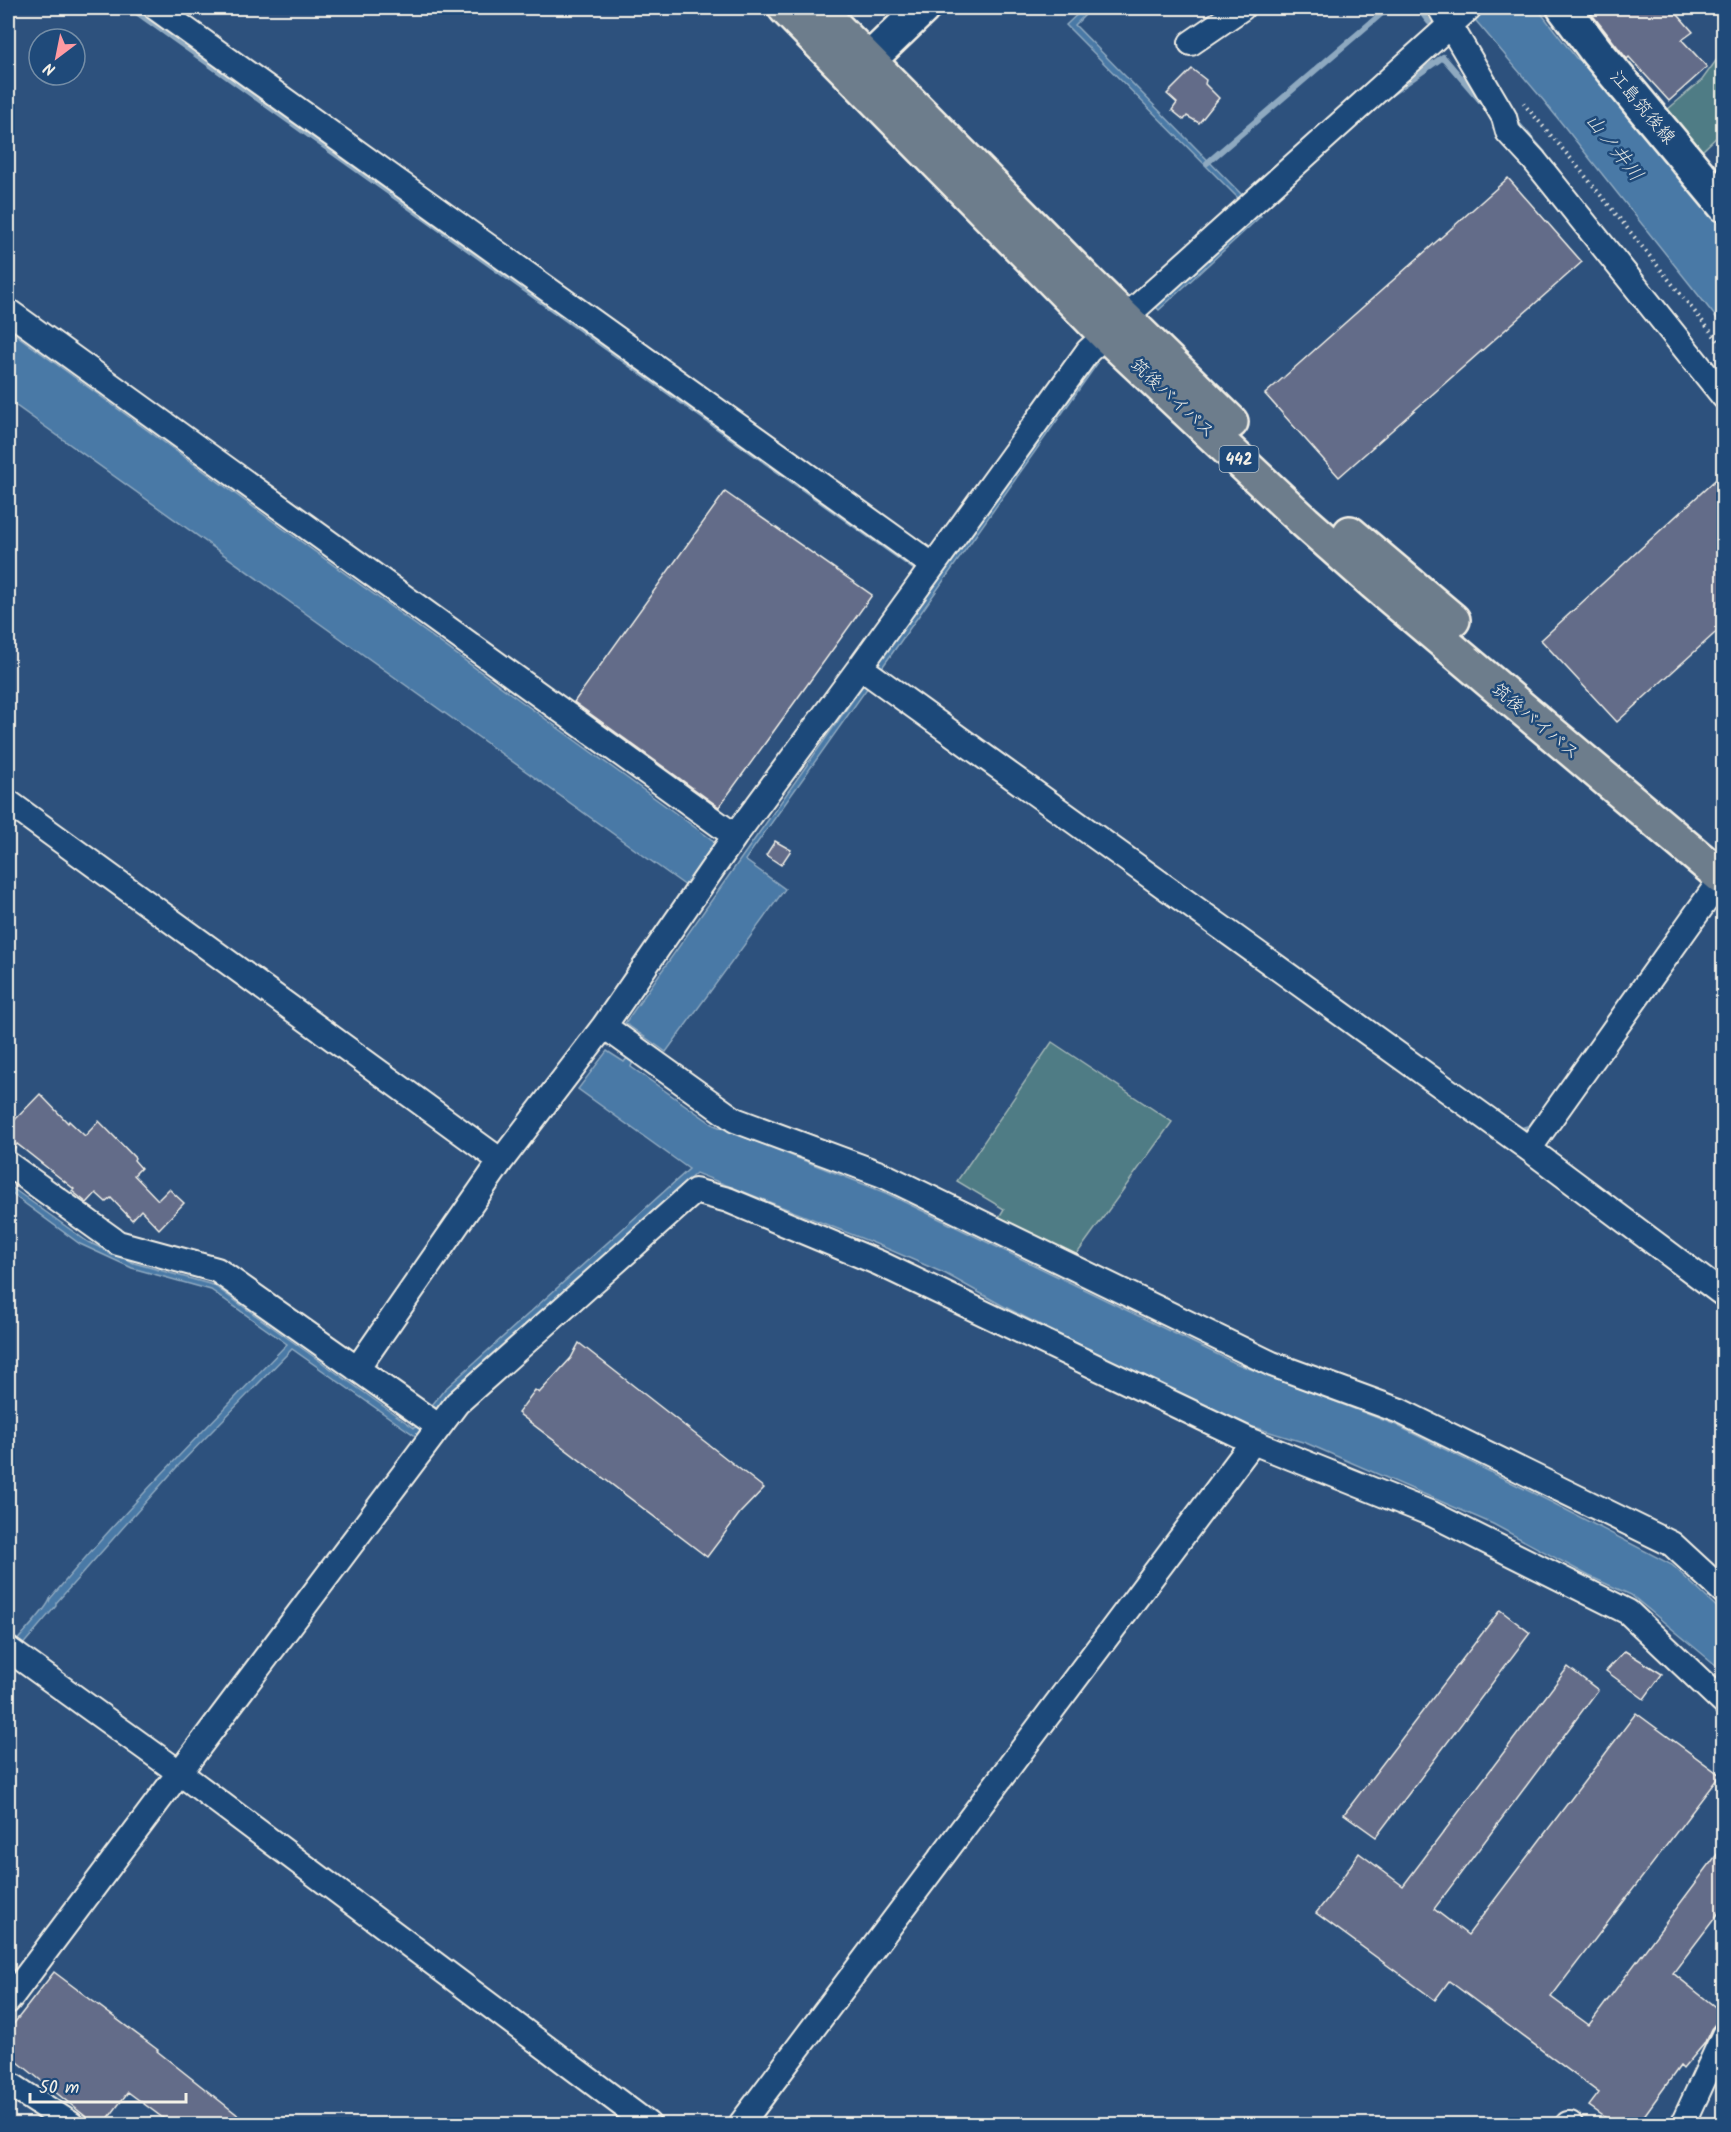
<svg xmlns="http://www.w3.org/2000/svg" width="1731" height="2132" font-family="Kalam,'Klee One',sans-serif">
  <rect width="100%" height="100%" fill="#2d517d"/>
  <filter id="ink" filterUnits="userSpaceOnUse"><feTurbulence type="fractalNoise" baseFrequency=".0167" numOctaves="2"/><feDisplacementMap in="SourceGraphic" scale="12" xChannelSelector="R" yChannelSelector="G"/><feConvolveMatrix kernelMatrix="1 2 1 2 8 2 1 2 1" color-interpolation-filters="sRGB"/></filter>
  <g filter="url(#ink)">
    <!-- green -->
    <path fill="#4f7c85" stroke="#a2b6b6" stroke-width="1.5" d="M1723,51V131L1703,150L1688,151L1661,115L1702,80Z
      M1052,1042L1172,1122L1074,1258L996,1222L1004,1209L957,1181Z"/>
    <!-- water -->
    <path fill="#4a79a6" stroke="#8ea9c0" stroke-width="1.5" d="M1084,8H1092L1075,25L1243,196L1239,199L1066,25Z
      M1465,8H1537L1576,58L1586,64L1723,216V326L1544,101Z
      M1257,211L1261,216L1159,310L1155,306Z
      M8,329L711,839L717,846L686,886L8,400Z
      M1092,361L1097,364L881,669L875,666Z
      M864,684L868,687L745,860L785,889L666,1052L625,1023Z
      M607,1051L624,1062L627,1058L633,1061L631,1067L714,1125L886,1193L1235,1363L1396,1425L1551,1502L1672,1565L1723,1613V1671L1631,1595L1589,1576L1493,1524L1306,1443L1250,1426L1138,1374L1005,1307L946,1274L881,1246L696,1173L452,1391L434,1413L429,1409L444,1390L689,1169L578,1089Z
      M8,1185L88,1242L134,1263L213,1285L414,1428L418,1426L424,1429L417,1437L292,1349L176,1468L56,1603V1606L21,1647L16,1642C23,1633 48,1608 50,1599C124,1510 206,1428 287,1344L211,1290L132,1268L80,1244L8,1191Z"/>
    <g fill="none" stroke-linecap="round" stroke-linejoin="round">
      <!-- stream -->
      <path stroke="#8ea9c0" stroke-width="6" d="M131,8L921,572
        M1418,8L1429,22
        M1390,94L1443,57L1486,107
        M1515,121L1543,153
        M1207,163L1388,8
        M1517,1127L1521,1130L1531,1127L1535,1121"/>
    </g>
    <!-- building -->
    <path fill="#646c89" stroke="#f4f1e8" stroke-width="1.5" d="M1587,8H1672L1693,32L1682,40L1707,67L1669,101L1629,57L1627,59Z
      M1192,69L1206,80L1205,84L1219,98L1199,123L1187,116L1184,120L1172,110L1177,103L1167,94Z
      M1508,178L1582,262L1339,477L1265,394Z
      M1724,472V625L1617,722L1541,640Z
      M725,492L872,595L719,807L574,702Z
      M775,841L791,850L781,865L766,855Z
      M40,1094L68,1123L69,1121L85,1136L99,1121L135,1158L134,1160L141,1168L134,1175L158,1200L169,1189L184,1203L159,1229L141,1210L132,1220L111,1198L106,1202L96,1193L87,1203L72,1191L74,1189L17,1144L13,1151L8,1150V1127Z
      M579,1343L764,1488L740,1513L707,1557L518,1413L535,1390L539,1393L571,1358Z
      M1500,1610L1530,1633L1376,1837L1344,1814Z
      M1625,1651L1662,1674L1644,1699L1606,1671Z
      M1568,1667L1598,1690L1434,1909L1468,1935L1636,1713L1720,1775L1551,1997L1589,2025L1724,1845V1906L1673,1973L1724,2014V2021L1716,2023L1711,2029L1704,2044L1683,2069L1680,2066L1638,2124H1615L1589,2106L1599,2093L1449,1981L1435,2000L1316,1913L1332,1893L1359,1853L1403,1886Z
      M54,1972L158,2050L157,2051L249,2124H171L128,2092L104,2124H95L8,2054V2031Z"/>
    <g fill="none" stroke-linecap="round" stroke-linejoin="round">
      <defs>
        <path id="street" d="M156,8L932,565
          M1440,8L1504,117L1508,132L1534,160L1724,397
          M1191,43L1242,8
          M8,311L735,836
          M860,667L1529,1149L1724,1295
          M8,802L501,1161
          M604,1026L735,1120L883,1175L1272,1364L1400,1411L1672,1544L1724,1592
          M1529,1149L1724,875
          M8,1164L118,1243L217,1270L438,1426
          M357,1369L501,1161L604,1026L735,836L860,667L1088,351L1469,8
          M8,1649L180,1773L648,2124
          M8,2001L457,1403L695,1191L728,1200L879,1263L1253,1442L1432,1514L1628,1612L1724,1703
          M8,2083L71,2124
          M741,2124L1253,1442
          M1568,2124H1570
          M1683,2124L1724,2035"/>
        <path id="secondary" d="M1564,8L1596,51L1724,205
          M869,60L923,8"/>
        <path id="highway" d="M785,8L1106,335L1305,522L1375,584L1724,879
          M817,8L1089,283L1231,422
          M1350,533L1453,620"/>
      </defs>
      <!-- street casing -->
      <use href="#street" stroke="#f4f1e8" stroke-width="28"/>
      <!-- secondary casing -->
      <use href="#secondary" stroke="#f4f1e8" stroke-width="38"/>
      <!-- highway casing -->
      <use href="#highway" stroke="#f4f1e8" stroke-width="38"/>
      <!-- path -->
      <path stroke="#f4f1e8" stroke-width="4" stroke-dasharray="1.5 4.5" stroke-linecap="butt" d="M1523,103L1573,161L1724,348"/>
      <!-- street -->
      <use href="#street" stroke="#1f4a7a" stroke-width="24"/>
      <!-- secondary -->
      <use href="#secondary" stroke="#1f4a7a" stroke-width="33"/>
      <!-- highway -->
      <use href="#highway" stroke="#6d7d8c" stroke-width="33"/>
    </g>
  </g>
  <g text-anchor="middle" stroke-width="5" stroke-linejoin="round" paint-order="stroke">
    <!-- shield labels -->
    <rect fill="#1f4a7a" stroke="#b4bfc7" stroke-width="1.5" x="1219.5" y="446" width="39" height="26" rx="4.5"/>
    <g font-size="16" font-weight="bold" fill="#f4f1e8">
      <text x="1239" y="465">442</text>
    </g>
    <!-- street labels -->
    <g font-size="18" fill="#f4f1e8" stroke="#1f4a7a">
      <text transform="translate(1643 107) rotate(50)" y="6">江島筑後線</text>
      <text transform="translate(1173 398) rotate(43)" y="6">筑後バイパス</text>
      <text transform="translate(1536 721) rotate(40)" y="6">筑後バイパス</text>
    </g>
    <!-- water labels -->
    <g font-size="20" font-style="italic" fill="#dadfde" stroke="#1f4a7a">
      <text transform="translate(1615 147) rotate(52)" y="7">山ノ井川</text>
    </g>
  </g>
  <!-- margin -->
  <rect width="1731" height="2132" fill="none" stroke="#1f4a7a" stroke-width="30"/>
  <rect x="15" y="15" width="1701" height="2102" fill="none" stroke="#f4f1e8" stroke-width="2" filter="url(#ink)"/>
  <!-- north arrow -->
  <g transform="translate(57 57) rotate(212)"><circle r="28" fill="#1f4a7a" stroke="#748da6" stroke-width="1.5"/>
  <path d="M0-4.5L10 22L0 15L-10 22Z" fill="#ff9aa2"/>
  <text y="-9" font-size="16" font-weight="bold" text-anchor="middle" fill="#f4f1e8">N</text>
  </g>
  <!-- scale -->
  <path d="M30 2093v9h156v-9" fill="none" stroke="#f4f1e8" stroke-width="3"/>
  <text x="39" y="2093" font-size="18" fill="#f4f1e8" stroke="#1f4a7a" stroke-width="4.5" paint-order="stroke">50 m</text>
</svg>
